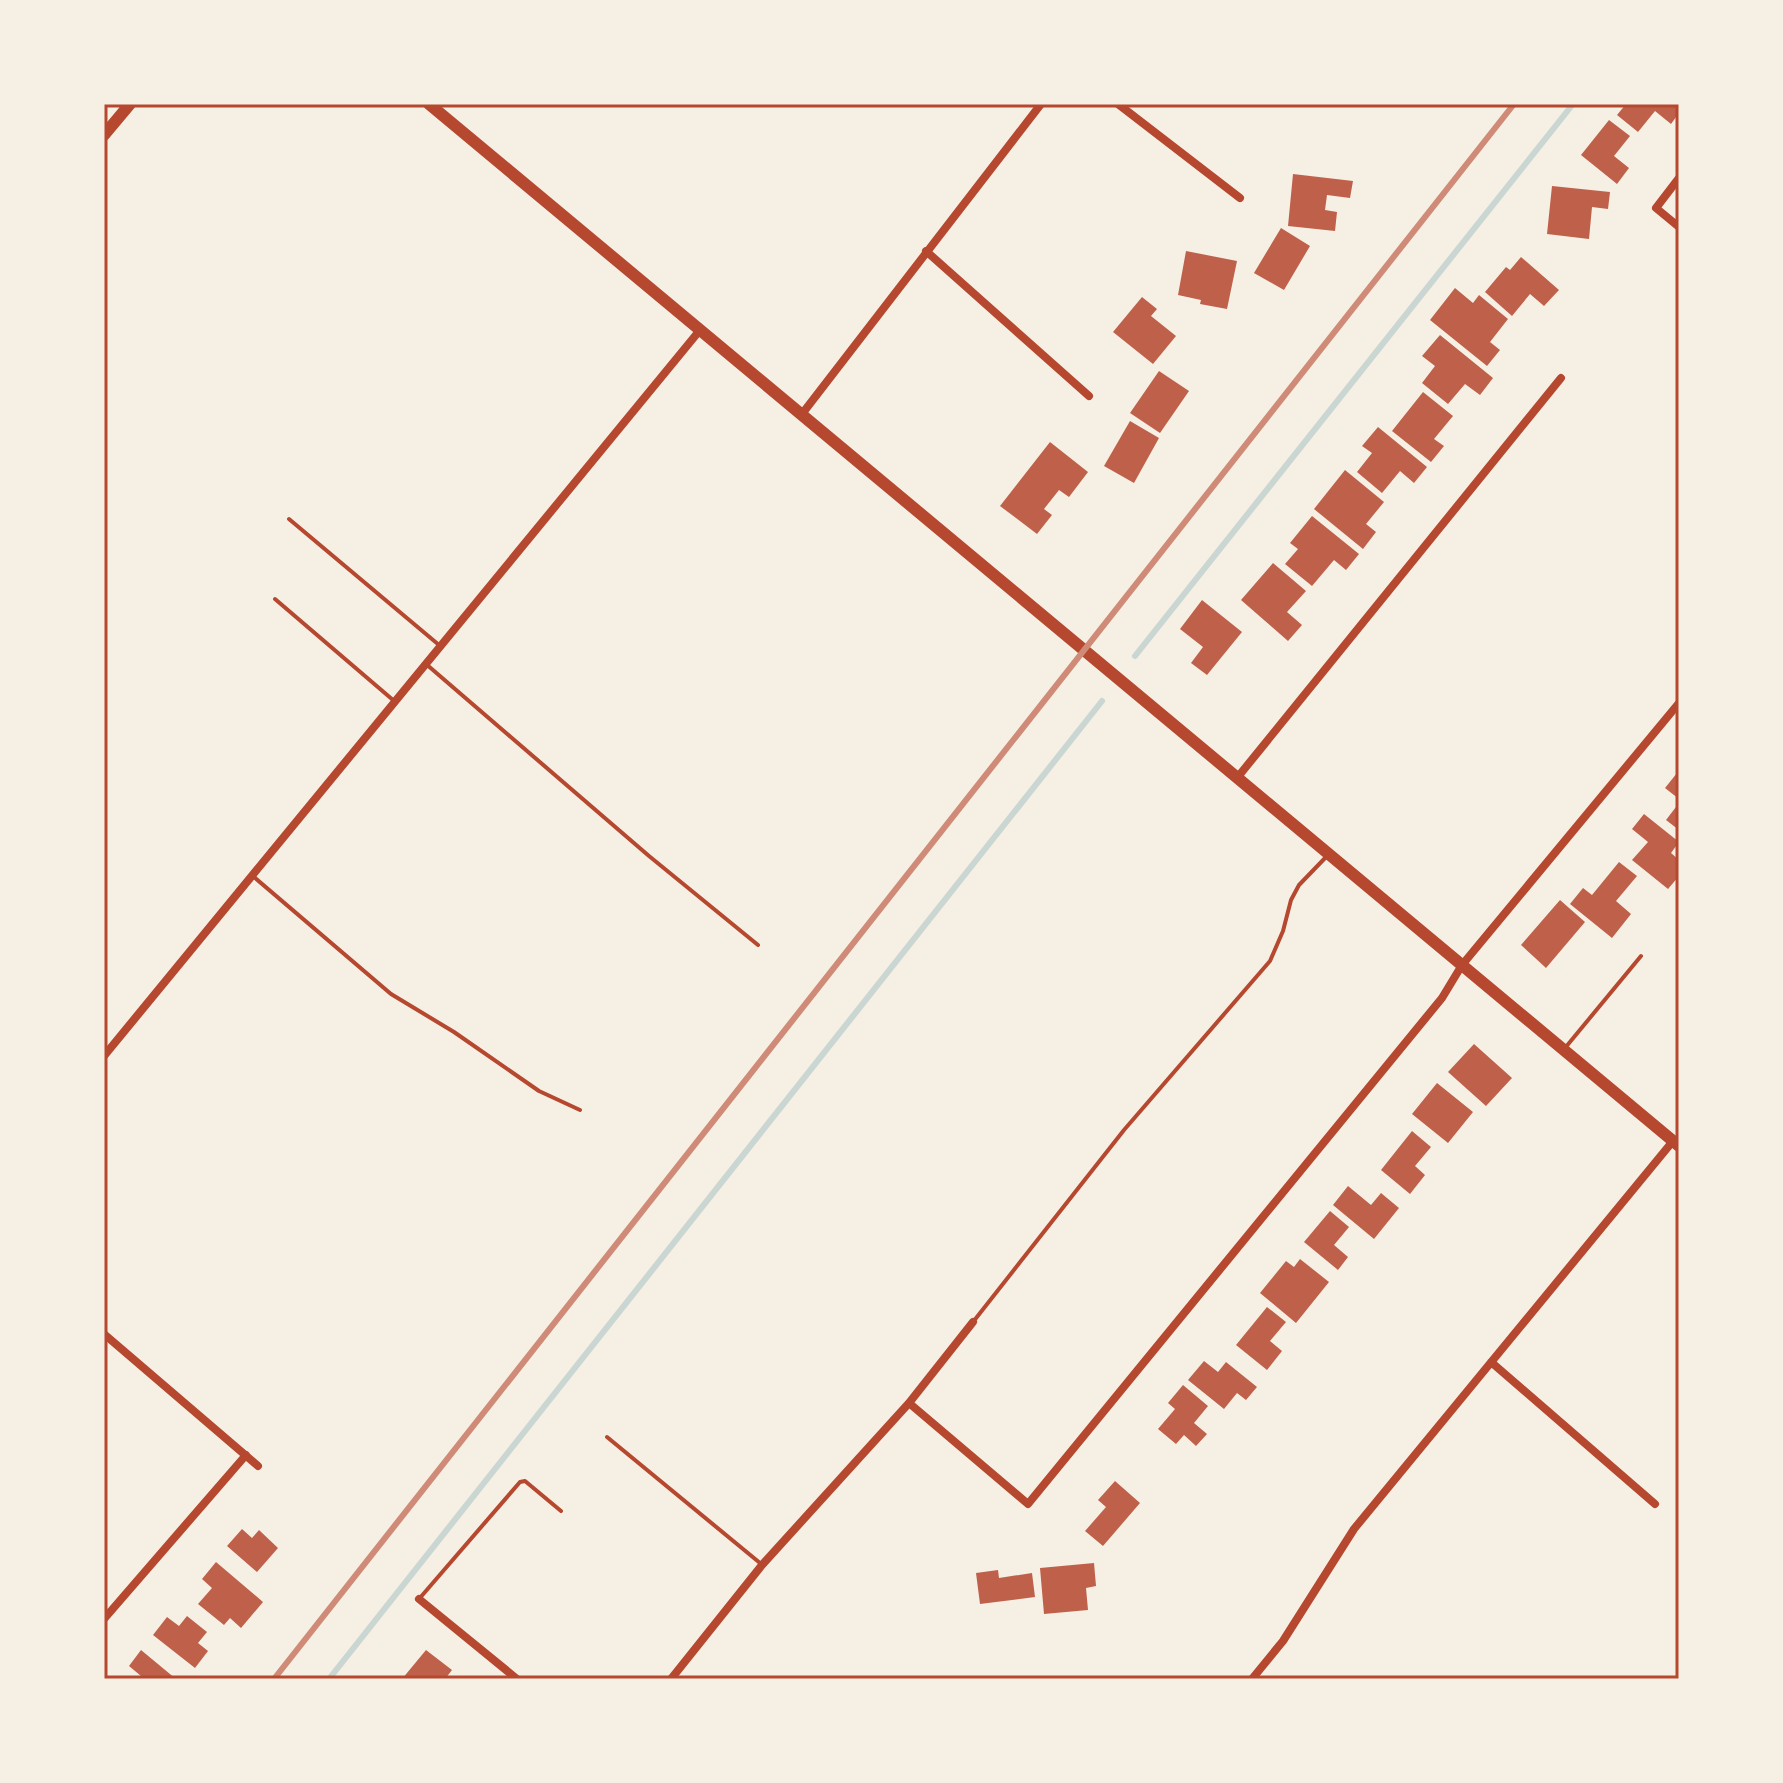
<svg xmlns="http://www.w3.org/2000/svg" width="1783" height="1783" font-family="Inter,sans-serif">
  <rect width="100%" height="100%" fill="#f6efe4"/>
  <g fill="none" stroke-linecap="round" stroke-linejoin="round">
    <!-- stream -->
    <path stroke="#c9d6d2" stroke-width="6" d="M1135,656L1573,104
      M329,1679L1102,701"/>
  </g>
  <!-- building -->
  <path fill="#bf614a" d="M1626,104H1679V113L1671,124L1655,111L1638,132L1617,115Z
    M1609,120L1630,136L1614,156L1629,168L1617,184L1581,155Z
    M1293,174L1353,181L1350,198L1327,195L1325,210L1337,212L1335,231L1288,226Z
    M1552,186L1610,192L1608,209L1592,207L1589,239L1547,234Z
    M1281,228L1310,246L1284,290L1254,273Z
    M1186,251L1237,261L1227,309L1200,304L1201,300L1178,295Z
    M1521,257L1559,290L1544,306L1530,294L1512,316L1485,292L1506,267L1510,270Z
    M1455,288L1473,303L1479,295L1508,319L1490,342L1500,350L1487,366L1430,320Z
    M1142,297L1157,309L1151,316L1176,336L1153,364L1113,332Z
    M1440,335L1493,378L1480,395L1465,384L1448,404L1422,383L1435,366L1422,356Z
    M1159,371L1189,391L1160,433L1130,413Z
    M1423,392L1453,416L1434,439L1444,446L1431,462L1392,431Z
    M1130,421L1159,438L1134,483L1104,466Z
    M1378,427L1427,467L1414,483L1400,471L1382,493L1357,472L1372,453L1362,446Z
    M1050,442L1088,472L1069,497L1059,490L1044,509L1052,515L1037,534L1000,506Z
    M1345,470L1384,502L1366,524L1376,532L1363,549L1314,509Z
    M1312,516L1359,554L1346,570L1334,560L1312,586L1285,564L1298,549L1290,543Z
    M1273,563L1306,591L1287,612L1302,625L1288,641L1241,600Z
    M1202,600L1242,632L1207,675L1191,663L1203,647L1180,629Z
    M1677,773L1679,775V799L1665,788Z
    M1679,803V830L1666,820Z
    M1644,814L1679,842L1671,853L1679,860V876L1668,889L1632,860L1648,842L1632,829Z
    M1619,862L1637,876L1616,901L1631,914L1612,938L1570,904L1583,888L1592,895Z
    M1560,900L1585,922L1546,968L1521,945Z
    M1474,1044L1512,1078L1486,1106L1448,1072Z
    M1437,1083L1473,1112L1448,1143L1412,1114Z
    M1412,1131L1431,1147L1415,1166L1425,1175L1410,1194L1381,1170Z
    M1348,1186L1371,1205L1381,1193L1399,1208L1374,1239L1333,1205Z
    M1330,1211L1349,1227L1334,1245L1348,1257L1338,1270L1304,1242Z
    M1300,1259L1329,1282L1296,1323L1260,1293L1286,1261L1294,1267Z
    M1267,1307L1286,1322L1270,1341L1282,1351L1267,1370L1236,1345Z
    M1204,1361L1218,1372L1226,1362L1257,1387L1246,1400L1237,1393L1224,1409L1188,1380Z
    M1183,1385L1208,1406L1194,1423L1207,1434L1196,1446L1184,1435L1176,1444L1158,1429L1175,1409L1168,1403Z
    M1115,1481L1140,1503L1103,1546L1085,1531L1106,1507L1098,1500Z
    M242,1529L252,1538L259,1530L278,1548L257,1572L227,1546Z
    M216,1562L263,1602L241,1628L230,1618L224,1625L198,1604L212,1588L202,1579Z
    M1094,1563L1096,1586L1086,1588L1088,1610L1044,1614L1040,1568Z
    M998,1570L999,1578L1032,1573L1035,1597L980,1604L976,1573Z
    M187,1616L207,1632L198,1643L208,1651L195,1668L153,1635L167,1617L179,1626Z
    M141,1650L176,1679H139L141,1676L129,1666Z
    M426,1650L452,1670L445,1679H402Z"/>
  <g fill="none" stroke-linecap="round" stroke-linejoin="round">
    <!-- service -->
    <path stroke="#b5482f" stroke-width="4" d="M289,519L439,645
      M275,599L393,700
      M426,664L649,856L758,945
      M254,877L391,994L454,1032L539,1091L580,1110
      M1565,1048L1641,956
      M973,1322L1124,1130L1270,961L1283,931L1291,900L1299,885L1327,856
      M607,1437L760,1563
      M419,1599L520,1482L525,1481L561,1511"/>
    <!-- minor -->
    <path stroke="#b5482f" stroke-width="8" d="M1118,104L1240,198
      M1679,178L1656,208L1679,227
      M926,251L1089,396
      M802,414L1041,104
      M1237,778L1561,378
      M104,1056L700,330
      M104,1334L258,1466
      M1491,1362L1655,1504
      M909,1403L1028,1504L1442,998L1462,965L1679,703
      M419,1599L517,1679
      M104,1619L246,1455
      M671,1679L762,1565L909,1403L973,1322
      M1252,1679L1283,1641L1354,1529L1673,1141"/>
    <!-- secondary -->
    <path stroke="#b5482f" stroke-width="12" d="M429,104L1679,1146
      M104,135L130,104"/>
    <!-- rail -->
    <path stroke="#cf8b77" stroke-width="6" d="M274,1679L1514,104"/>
  </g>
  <!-- border -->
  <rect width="1783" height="1783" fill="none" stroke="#f6efe4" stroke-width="212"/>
  <rect x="106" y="106" width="1571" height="1571" fill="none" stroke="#b5482f" stroke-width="3"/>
</svg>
